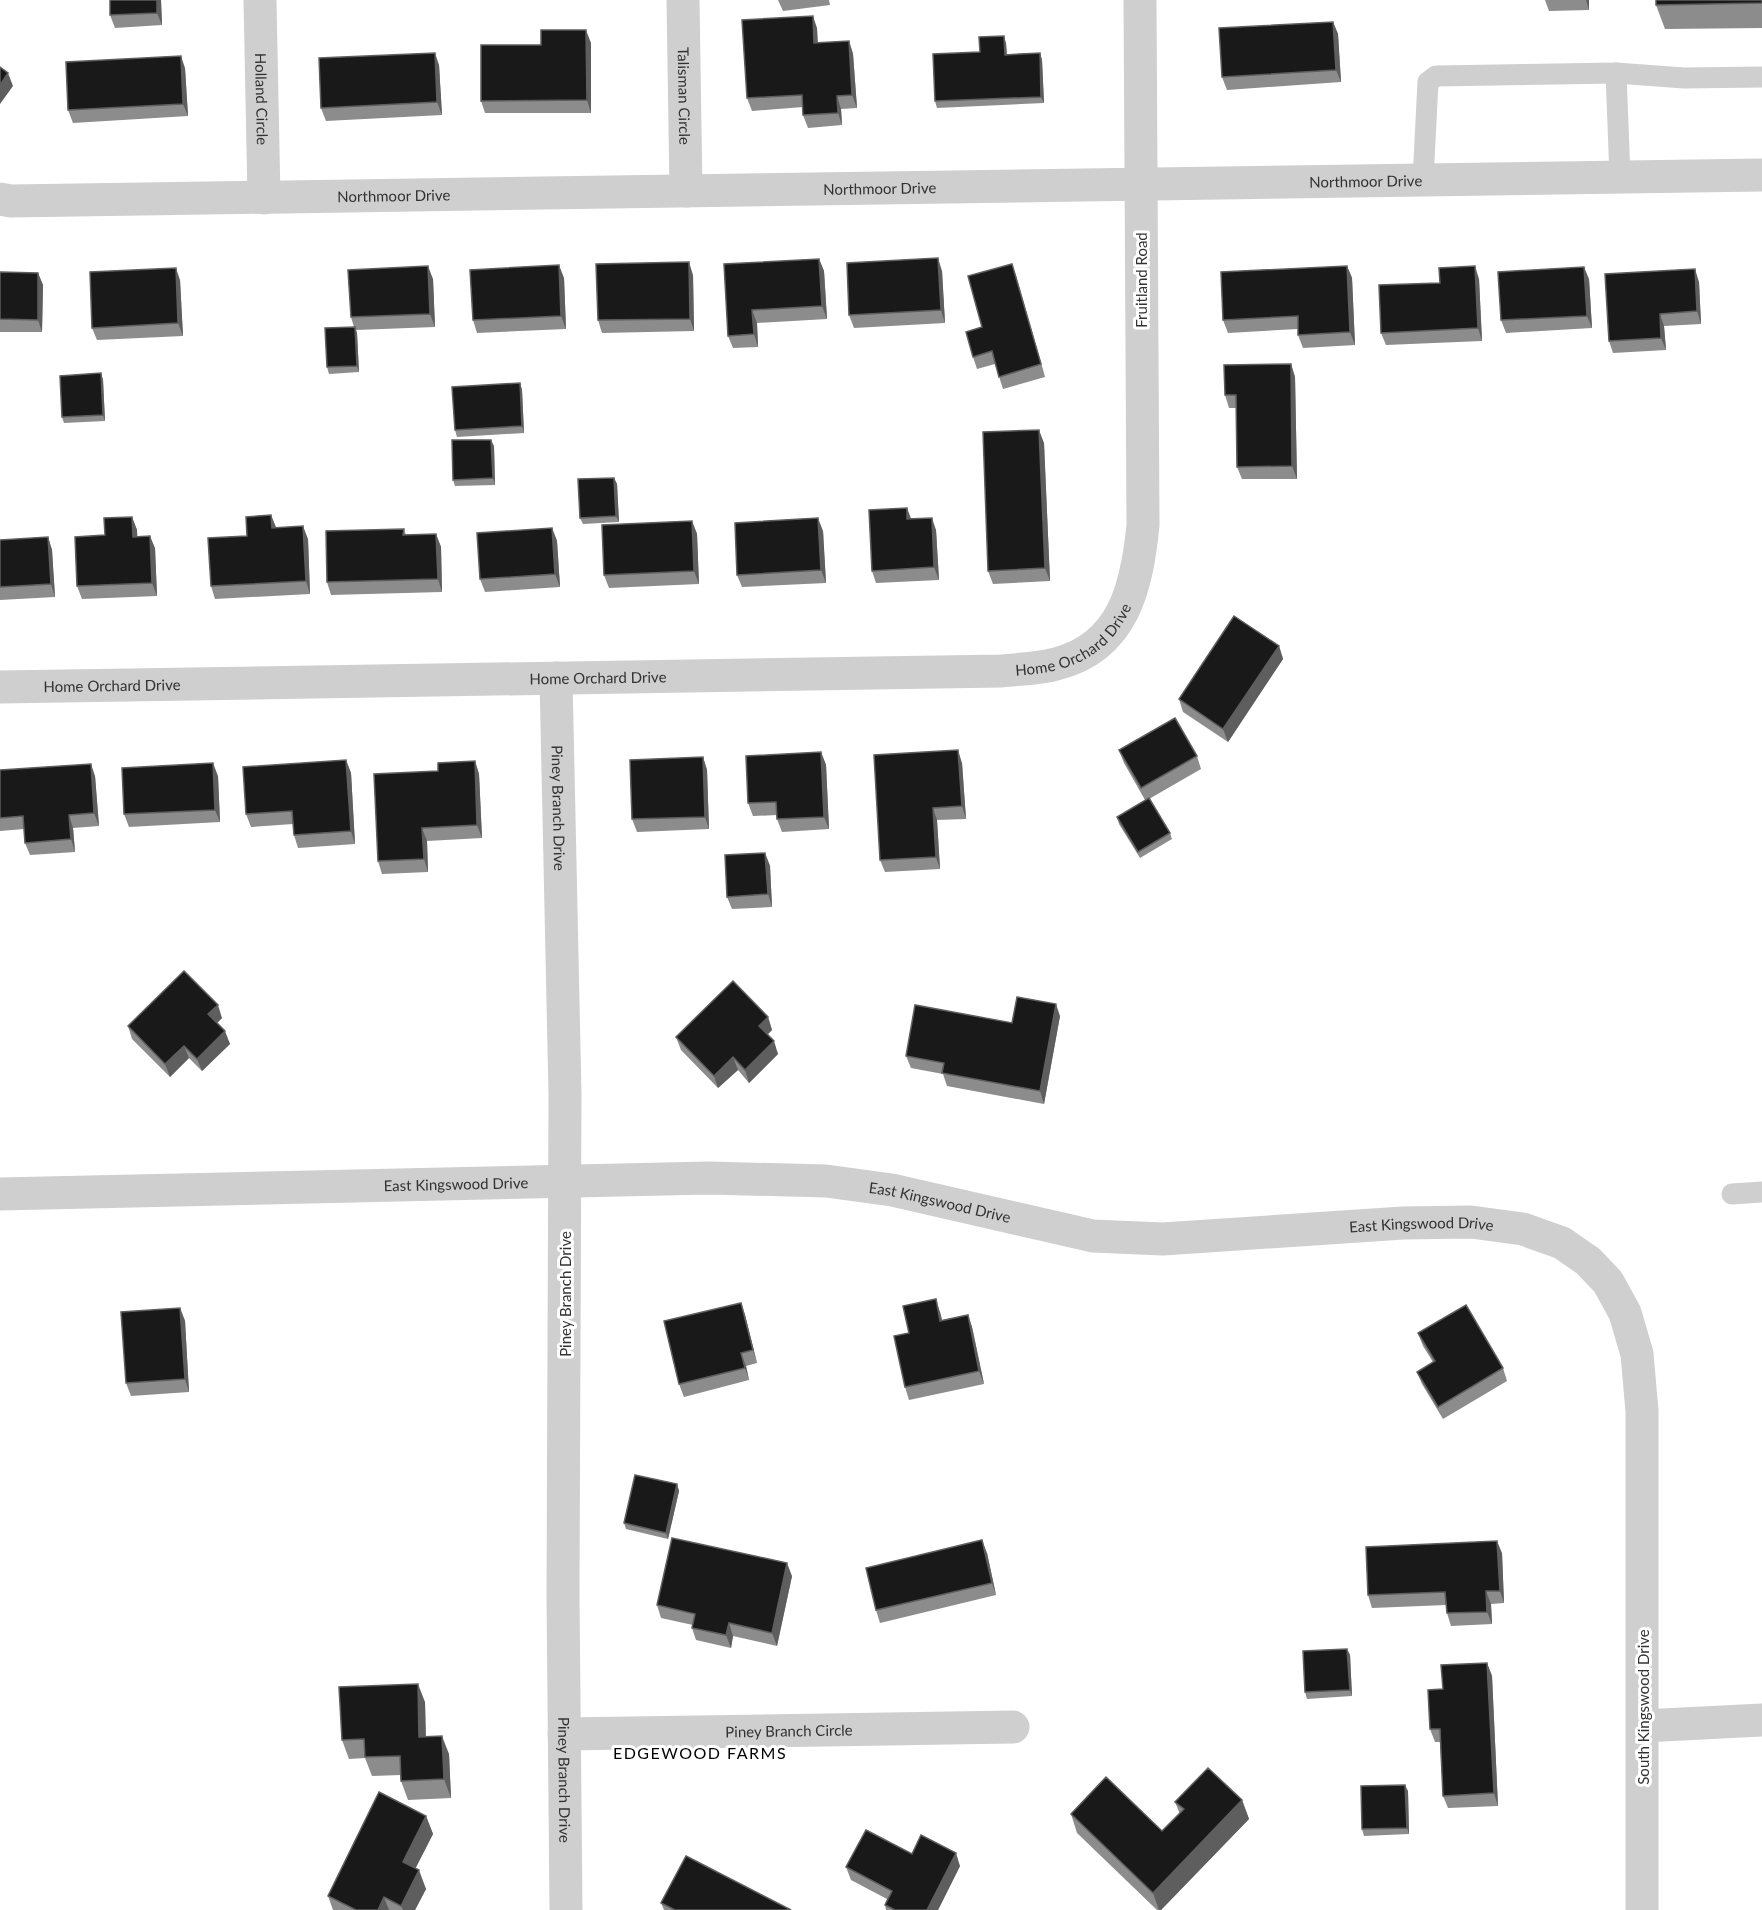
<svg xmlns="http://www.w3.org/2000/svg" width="1762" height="1910" font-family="Lato,sans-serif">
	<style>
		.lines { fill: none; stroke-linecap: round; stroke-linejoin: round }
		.lane { stroke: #cfcfcf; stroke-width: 21 }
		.street { stroke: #cfcfcf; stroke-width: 33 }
		.wall { fill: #8c8c8c }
		.shaded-wall { fill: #5e5e5e }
		.building { fill: #191919; stroke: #5e5e5e; stroke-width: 1.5 }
		.labels { text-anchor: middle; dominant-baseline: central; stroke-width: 6; stroke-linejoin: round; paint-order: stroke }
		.street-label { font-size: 15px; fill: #323232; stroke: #fff }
		.neighbourhood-label { font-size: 16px; letter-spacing: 1.5px; fill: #000; stroke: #fff }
	</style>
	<rect width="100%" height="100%" fill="#fff"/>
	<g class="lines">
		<g class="lane">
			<path d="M1616 73 1684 78 1762 77"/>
			<path d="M1423 180 1428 82 1436 76 1616 73 1620 177"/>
			<path d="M1732 1194 1762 1192"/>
		</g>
		<g class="street">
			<path id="s1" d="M260 0 264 198"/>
			<path id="s2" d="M683 0 686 191"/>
			<path id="s3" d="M0 199 11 201 1762 175"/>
			<path id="s4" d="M556 678 565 1094 563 1595 566 1910"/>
			<path id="s5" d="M0 687 1001 671C1019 669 1038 669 1056 664 1124 647 1137 586 1143 525L1140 0"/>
			<path id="s6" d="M0 1194 709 1178 826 1181 892 1190 1093 1236 1163 1239 1403 1223 1471 1222 1523 1229 1562 1243 1588 1261 1608 1282 1625 1313 1637 1354 1642 1411V1910"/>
			<path d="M1643 1726 1762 1720"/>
			<path id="s7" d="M564 1734 1013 1727"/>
		</g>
	</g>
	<g class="wall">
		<path d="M161 0 162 25 115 28 110 15Z"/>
		<path d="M778 0H829L830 5 783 11Z"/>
		<path d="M1545 0H1589V10L1549 11Z"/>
		<path d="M1762 0V28L1665 29 1656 5Z"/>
		<path d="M1333 22 1338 34 1341 82 1227 90 1222 77Z"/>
		<path d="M817 28 818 43 849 41 853 54 857 108 841 109 842 125 808 128 803 115V107L752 111 747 98Z"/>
		<path d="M591 43V113H485L481 101 541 45Z"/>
		<path d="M1006 43 1007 54 1040 53 1042 60 1044 103 937 108 935 101 980 52Z"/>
		<path d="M439 65 442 115 326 121 321 108Z"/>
		<path d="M185 68 188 116 73 123 68 110Z"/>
		<path d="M819 259 824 271 827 319 757 323 758 347 733 348 728 336 724 264Z"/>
		<path d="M1012 264 1016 276 1045 377 1003 389 995 364 977 369 973 357 982 327Z"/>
		<path d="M1347 266 1352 278 1355 345 1303 348 1298 335V329L1228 333 1223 320Z"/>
		<path d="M942 271 945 323 854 328 849 315Z"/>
		<path d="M0 272 38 273 43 285 42 332H0Z"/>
		<path d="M693 275 694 331 602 333 598 320Z"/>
		<path d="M564 278 566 329 477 333 473 320Z"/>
		<path d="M433 279 435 327 356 330 357 333 359 372 329 374 327 367 354 327 351 317Z"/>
		<path d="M1479 279 1482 341 1386 345 1381 333 1440 283Z"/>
		<path d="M1589 279 1592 328 1506 333 1501 320Z"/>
		<path d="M180 280 183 336 97 340 92 328Z"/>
		<path d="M1699 282 1701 324 1664 326 1666 350 1613 353 1609 341Z"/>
		<path d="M1291 364 1295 377 1297 479H1242L1237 467 1236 408H1229L1225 395Z"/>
		<path d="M101 373 103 380 105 421 64 423 62 417Z"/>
		<path d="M520 383 522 390 524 433 457 437 455 430Z"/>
		<path d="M1044 443 1050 581 993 584 988 571Z"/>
		<path d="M494 446 495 485 455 486 453 480Z"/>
		<path d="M614 478 617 484 619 522 583 524 580 518Z"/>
		<path d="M271 515 276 527 308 539 310 594 215 599 211 586 247 536Z"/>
		<path d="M132 517 137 530V536L155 548 157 596 82 599 77 586 105 535Z"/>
		<path d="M911 519 936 530 939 580 876 583 872 571Z"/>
		<path d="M692 521 697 534 699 584 609 588 604 575Z"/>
		<path d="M552 528 557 541 560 587 485 592 480 579Z"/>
		<path d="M404 529 406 535 436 534 441 547 442 592 331 595 327 582Z"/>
		<path d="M823 531 826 583 742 587 737 575Z"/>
		<path d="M48 537 52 550 55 597 0 600V540Z"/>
		<path d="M1279 646 1283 659 1228 742 1183 712 1179 699Z"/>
		<path d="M1119 750 1197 756 1201 769 1149 799 1170 833 1172 839 1140 858 1119 824 1117 817 1145 800 1124 763Z"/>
		<path d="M821 752 826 765 829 829 782 832 777 819V815L753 816 748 803Z"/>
		<path d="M703 757 707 770 709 829 637 832 632 819Z"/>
		<path d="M346 760 351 773 355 844 298 848 294 835 293 824 251 827 246 814Z"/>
		<path d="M475 761 479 774 482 838 427 841 428 872 382 874 378 861 438 771Z"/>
		<path d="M962 763 966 819 937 820 940 869 885 872 880 860Z"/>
		<path d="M0 770 95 776 99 826 73 828 75 852 30 855 25 843 24 829 0 831Z"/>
		<path d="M218 776 220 822 129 827 124 814Z"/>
		<path d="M765 853 770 866 772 907 732 909 727 897Z"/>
		<path d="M1060 1016 1044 1104 947 1086 943 1074 911 1068 906 1056 1012 1023Z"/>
		<path d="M768 1017 772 1030 767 1035 778 1054 749 1083 738 1070 718 1088 681 1050 676 1037Z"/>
		<path d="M222 1018 217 1023 230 1044 202 1071 189 1058 170 1077 132 1039 128 1026Z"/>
		<path d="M741 1303 745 1315 757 1363 746 1366 749 1380 684 1397 679 1384Z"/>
		<path d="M180 1308 185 1321 189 1392 131 1396 126 1383Z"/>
		<path d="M940 1312 942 1320 968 1315 972 1327 984 1384 909 1400 905 1387 909 1333Z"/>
		<path d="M1418 1333 1503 1368 1507 1381 1443 1419 1422 1384 1417 1372 1433 1362 1423 1346Z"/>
		<path d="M677 1484 679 1491 668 1539 626 1529 624 1523Z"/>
		<path d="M987 1553 996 1595 880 1623 876 1610Z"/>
		<path d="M1502 1553 1504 1603 1491 1604 1492 1624 1451 1626 1447 1613 1446 1605 1372 1608 1368 1595Z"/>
		<path d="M792 1576 777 1646 733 1636 731 1648 696 1640 692 1628 693 1625 661 1618 657 1605Z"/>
		<path d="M1347 1649 1350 1655 1352 1696 1307 1699 1305 1692Z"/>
		<path d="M1487 1663 1492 1676 1498 1806 1448 1808 1443 1796 1440 1742H1435L1430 1729 1443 1689Z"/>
		<path d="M425 1702 426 1736 449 1754 451 1798 408 1800 401 1781V1775L372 1776 365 1758 349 1759 342 1740Z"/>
		<path d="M1408 1791 1409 1834 1364 1836 1362 1829Z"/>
		<path d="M1242 1800 1249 1819 1161 1910H1157L1077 1833 1071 1814 1162 1831 1180 1814 1175 1802Z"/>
		<path d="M426 1816 433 1834 415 1869 426 1889 415 1910H333L328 1896Z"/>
		<path d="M912 1854 960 1866 938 1910H886L885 1905 887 1899 851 1880 846 1867Z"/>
		<path d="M661 1903 791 1910H664Z"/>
	</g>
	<g class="shaded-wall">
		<path d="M157 0H161L162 25 157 13Z"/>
		<path d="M1586 0H1589V10Z"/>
		<path d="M813 16 817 28 818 56 814 43Z"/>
		<path d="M1333 22 1338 34 1341 82 1336 70Z"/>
		<path d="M586 30 591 43V113L587 100Z"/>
		<path d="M1004 36 1006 43 1007 61 1005 55Z"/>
		<path d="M849 41 853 54 857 108 852 95Z"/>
		<path d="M435 53 439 65 442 115 437 102Z"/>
		<path d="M1040 53 1042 60 1044 103 1041 97Z"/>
		<path d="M181 56 185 68 188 116 183 104Z"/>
		<path d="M8 73 13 86 0 104V85Z"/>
		<path d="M837 96 841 109 842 125 838 113Z"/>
		<path d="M938 258 942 271 945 323 941 310Z"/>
		<path d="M819 259 824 271 827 319 822 306Z"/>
		<path d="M689 262 693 275 694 331 690 319Z"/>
		<path d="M1012 264 1016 276 1045 377 1041 364Z"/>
		<path d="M559 265 564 278 566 329 561 316Z"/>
		<path d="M428 266 433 279 435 327 430 314Z"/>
		<path d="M1347 266 1352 278 1355 345 1350 332Z"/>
		<path d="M1475 266 1479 279 1482 341 1478 328Z"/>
		<path d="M1584 267 1589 279 1592 328 1587 316Z"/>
		<path d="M176 268 180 280 183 336 178 323Z"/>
		<path d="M1695 269 1699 282 1701 324 1697 311Z"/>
		<path d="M38 273 43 285 42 332 38 320Z"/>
		<path d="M752 310 757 323 758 347 754 334Z"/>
		<path d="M1660 314 1664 326 1666 350 1661 338Z"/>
		<path d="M355 327 357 333 359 372 357 366Z"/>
		<path d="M1291 364 1295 377 1297 479 1292 466Z"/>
		<path d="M101 373 103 380 105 421 103 415Z"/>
		<path d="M520 383 522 390 524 433 522 426Z"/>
		<path d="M1039 430 1044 443 1050 581 1045 568Z"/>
		<path d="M491 440 494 446 495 485 493 478Z"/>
		<path d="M614 478 617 484 619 522 616 516Z"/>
		<path d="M907 508 912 521 907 519Z"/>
		<path d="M271 515 276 528H272Z"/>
		<path d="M132 517 137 530 138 549 133 537Z"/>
		<path d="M818 518 823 531 826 583 821 570Z"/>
		<path d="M932 518 936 530 939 580 934 567Z"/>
		<path d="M692 521 697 534 699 584 694 571Z"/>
		<path d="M303 526 308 539 310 594 306 581Z"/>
		<path d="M552 528 557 541 560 587 555 574Z"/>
		<path d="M436 534 441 547 442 592 438 579Z"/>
		<path d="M150 536 155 548 157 596 152 583Z"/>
		<path d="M48 537 52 550 55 597 51 584Z"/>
		<path d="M1279 646 1283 659 1228 742 1223 729Z"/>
		<path d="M958 750 962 763 966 819 962 806Z"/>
		<path d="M821 752 826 765 829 829 824 817Z"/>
		<path d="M703 757 707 770 709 829 705 817Z"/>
		<path d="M346 760 351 773 355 844 351 831Z"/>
		<path d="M475 761 479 774 482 838 477 825Z"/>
		<path d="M213 763 218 776 220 822 215 810Z"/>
		<path d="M91 764 95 776 99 826 94 813Z"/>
		<path d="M933 808 937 820 940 869 936 857Z"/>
		<path d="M69 815 73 828 75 852 71 839Z"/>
		<path d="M422 828 427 841 428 872 424 859Z"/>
		<path d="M765 853 770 866 772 907 768 894Z"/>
		<path d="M1056 1004 1060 1016 1044 1104 1040 1091Z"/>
		<path d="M218 1005 222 1018 213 1027 208 1014Z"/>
		<path d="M768 1017 772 1030 763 1039 759 1026Z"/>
		<path d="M225 1031 230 1044 202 1071 197 1059Z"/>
		<path d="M774 1041 778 1054 749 1083 745 1070Z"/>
		<path d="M184 1046 189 1058 170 1077 165 1064Z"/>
		<path d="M733 1057 738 1070 718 1088 714 1076Z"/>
		<path d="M936 1299 940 1312 945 1333 940 1321Z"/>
		<path d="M741 1303 745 1315 757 1363 753 1350Z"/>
		<path d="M180 1308 185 1321 189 1392 185 1379Z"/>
		<path d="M968 1315 972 1327 984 1384 979 1371Z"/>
		<path d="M741 1353 746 1366 749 1380 745 1368Z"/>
		<path d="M677 1484 679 1491 668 1539 666 1533Z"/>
		<path d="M982 1540 987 1553 996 1595 992 1583Z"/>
		<path d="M1497 1541 1502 1553 1504 1603 1500 1591Z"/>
		<path d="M787 1563 792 1576 777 1646 772 1633Z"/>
		<path d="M1486 1591 1491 1604 1492 1624 1487 1612Z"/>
		<path d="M729 1623 733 1636 731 1648 726 1635Z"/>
		<path d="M1347 1649 1350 1655 1352 1696 1350 1690Z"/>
		<path d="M1487 1663 1492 1676 1498 1806 1494 1793Z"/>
		<path d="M418 1684 425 1702 426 1755 419 1737Z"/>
		<path d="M442 1736 449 1754 451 1798 444 1779Z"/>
		<path d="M1405 1785 1408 1791 1409 1834 1407 1828Z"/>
		<path d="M1242 1800 1249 1819 1161 1910H1159L1153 1893Z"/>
		<path d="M426 1816 433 1834 409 1881 403 1862Z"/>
		<path d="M956 1853 960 1866 938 1910H927Z"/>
		<path d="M419 1870 426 1889 415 1910H403L401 1906Z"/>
		<path d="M384 1897 389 1910H378Z"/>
	</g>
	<g class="building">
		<path d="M110 0H157V13L110 15Z"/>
		<path d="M1656 0H1762V3L1656 5Z"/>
		<path d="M813 16 814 43 849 41 852 95 837 96 838 113 803 115 802 95 747 98 742 20Z"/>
		<path d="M1333 22 1336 70 1222 77 1219 28Z"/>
		<path d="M541 30H586L587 100 481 101V45H541Z"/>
		<path d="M1004 36 1005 55 1040 53 1041 97 935 101 933 54 980 52 979 37Z"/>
		<path d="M435 53 437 102 321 108 319 58Z"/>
		<path d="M181 56 183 104 68 110 66 62Z"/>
		<path d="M0 67 8 73 0 85Z"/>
		<path d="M938 258 941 310 849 315 847 263Z"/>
		<path d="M819 259 822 306 752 310 754 334 728 336 724 264Z"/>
		<path d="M689 262 690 319 598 320 596 264Z"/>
		<path d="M1012 264 1041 364 999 377 992 351 973 357 966 332 982 327 968 276Z"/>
		<path d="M559 265 561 316 473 320 470 270Z"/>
		<path d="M428 266 430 314 351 317 348 270Z"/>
		<path d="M1347 266 1350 332 1298 335V316L1223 320 1221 272Z"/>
		<path d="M1475 266 1478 328 1381 333 1379 285 1440 283 1439 268Z"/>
		<path d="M1584 267 1587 316 1501 320 1498 272Z"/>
		<path d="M176 268 178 323 92 328 90 272Z"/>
		<path d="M1695 269 1697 311 1660 314 1661 338 1609 341 1605 274Z"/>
		<path d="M0 272 38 273V320L0 319Z"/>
		<path d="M355 327 357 366 327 367 325 328Z"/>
		<path d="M1291 364 1292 466 1237 467 1236 395H1225L1224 365Z"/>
		<path d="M101 373 103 415 62 417 60 376Z"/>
		<path d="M520 383 522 426 455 430 452 387Z"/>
		<path d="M1039 430 1045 568 988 571 983 432Z"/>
		<path d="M452 440H491L493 478 453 480Z"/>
		<path d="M614 478 616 516 580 518 578 479Z"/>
		<path d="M907 508V519L932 518 934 567 872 571 869 510Z"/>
		<path d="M271 515 272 528 303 526 306 581 211 586 208 538 247 536 246 517Z"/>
		<path d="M132 517 133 537 150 536 152 583 77 586 75 537 105 535 104 518Z"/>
		<path d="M818 518 821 570 737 575 735 523Z"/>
		<path d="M692 521 694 571 604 575 602 525Z"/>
		<path d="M552 528 555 574 480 579 477 533Z"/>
		<path d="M404 529 403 535 436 534 438 579 327 582 326 531Z"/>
		<path d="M48 537 51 584 0 587V540Z"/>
		<path d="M1234 616 1279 646 1223 729 1179 699Z"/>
		<path d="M1175 718 1197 756 1141 788 1119 750Z"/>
		<path d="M958 750 962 806 933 808 936 857 880 860 874 755Z"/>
		<path d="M821 752 824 817 777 819 776 802 748 803 746 756Z"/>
		<path d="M703 757 705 817 632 819 630 760Z"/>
		<path d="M346 760 351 831 294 835 292 811 246 814 243 767Z"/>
		<path d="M475 761 477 825 422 828 424 859 378 861 374 774 438 771V763Z"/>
		<path d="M213 763 215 810 124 814 122 768Z"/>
		<path d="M91 764 94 813 69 815 71 839 25 843 23 816 0 818V770Z"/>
		<path d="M1149 798 1170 833 1138 852 1117 817Z"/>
		<path d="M765 853 768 894 727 897 725 855Z"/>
		<path d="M184 971 218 1005 208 1014 225 1031 197 1059 184 1046 165 1064 128 1026Z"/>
		<path d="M733 981 768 1017 759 1026 774 1041 745 1070 733 1057 714 1076 676 1037Z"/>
		<path d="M1017 997 1056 1004 1040 1091 942 1073 944 1063 906 1056 915 1005 1012 1023Z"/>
		<path d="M936 1299 940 1321 968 1315 979 1371 905 1387 894 1336 909 1333 903 1306Z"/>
		<path d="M741 1303 753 1350 741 1353 745 1368 679 1384 664 1321Z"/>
		<path d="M1466 1305 1503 1368 1438 1407 1417 1372 1435 1361 1418 1333Z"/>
		<path d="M180 1308 185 1379 126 1383 121 1312Z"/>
		<path d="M635 1475 677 1484 666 1533 624 1523Z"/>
		<path d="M672 1538 787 1563 772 1633 729 1623 726 1635 692 1628 695 1614 657 1605Z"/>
		<path d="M982 1540 992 1583 876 1610 866 1568Z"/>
		<path d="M1497 1541 1500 1591H1486L1487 1612 1447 1613 1445 1592 1368 1595 1366 1547Z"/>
		<path d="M1347 1649 1350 1690 1305 1692 1303 1651Z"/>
		<path d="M1487 1663 1494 1793 1443 1796 1440 1729H1430L1428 1690 1443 1689 1441 1665Z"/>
		<path d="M418 1684 419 1737 442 1736 444 1779 401 1781 400 1756 365 1757 364 1739 342 1740 339 1687Z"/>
		<path d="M1208 1768 1242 1800 1153 1893 1071 1814 1106 1777 1162 1831 1184 1809 1175 1802Z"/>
		<path d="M1405 1785 1407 1828 1362 1829 1361 1786Z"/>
		<path d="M379 1792 426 1816 403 1862 419 1870 401 1906 384 1897 378 1910H356L328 1896Z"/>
		<path d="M866 1830 912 1854 921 1835 956 1853 927 1910H895L885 1905 892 1891 846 1867Z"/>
		<path d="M686 1856 791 1910H675L661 1903Z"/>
	</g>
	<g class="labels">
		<g class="street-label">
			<text stroke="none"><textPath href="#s2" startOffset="96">Talisman Circle</textPath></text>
			<text stroke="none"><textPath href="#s1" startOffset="99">Holland Circle</textPath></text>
			<text stroke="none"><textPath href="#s3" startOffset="1366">Northmoor Drive</textPath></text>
			<text stroke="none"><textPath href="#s3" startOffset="880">Northmoor Drive</textPath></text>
			<text stroke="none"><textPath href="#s3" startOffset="394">Northmoor Drive</textPath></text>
			<text transform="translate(1141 280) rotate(-90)">Fruitland Road</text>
			<text stroke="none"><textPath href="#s5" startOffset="1084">Home Orchard Drive</textPath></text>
			<text stroke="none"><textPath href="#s5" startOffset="598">Home Orchard Drive</textPath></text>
			<text stroke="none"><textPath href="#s5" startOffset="112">Home Orchard Drive</textPath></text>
			<text stroke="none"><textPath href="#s4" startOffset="130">Piney Branch Drive</textPath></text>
			<text stroke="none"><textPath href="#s6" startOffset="456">East Kingswood Drive</textPath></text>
			<text stroke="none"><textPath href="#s6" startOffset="942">East Kingswood Drive</textPath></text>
			<text stroke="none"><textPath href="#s6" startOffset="1428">East Kingswood Drive</textPath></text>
			<text transform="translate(565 1294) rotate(-90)">Piney Branch Drive</text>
			<text transform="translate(1643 1707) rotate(-90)">South Kingswood Drive</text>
			<text stroke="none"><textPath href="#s7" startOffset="225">Piney Branch Circle</textPath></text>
			<text stroke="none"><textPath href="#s4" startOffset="1102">Piney Branch Drive</textPath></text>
		</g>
		<g class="neighbourhood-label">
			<text x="700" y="1752">EDGEWOOD FARMS</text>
		</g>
	</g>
</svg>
